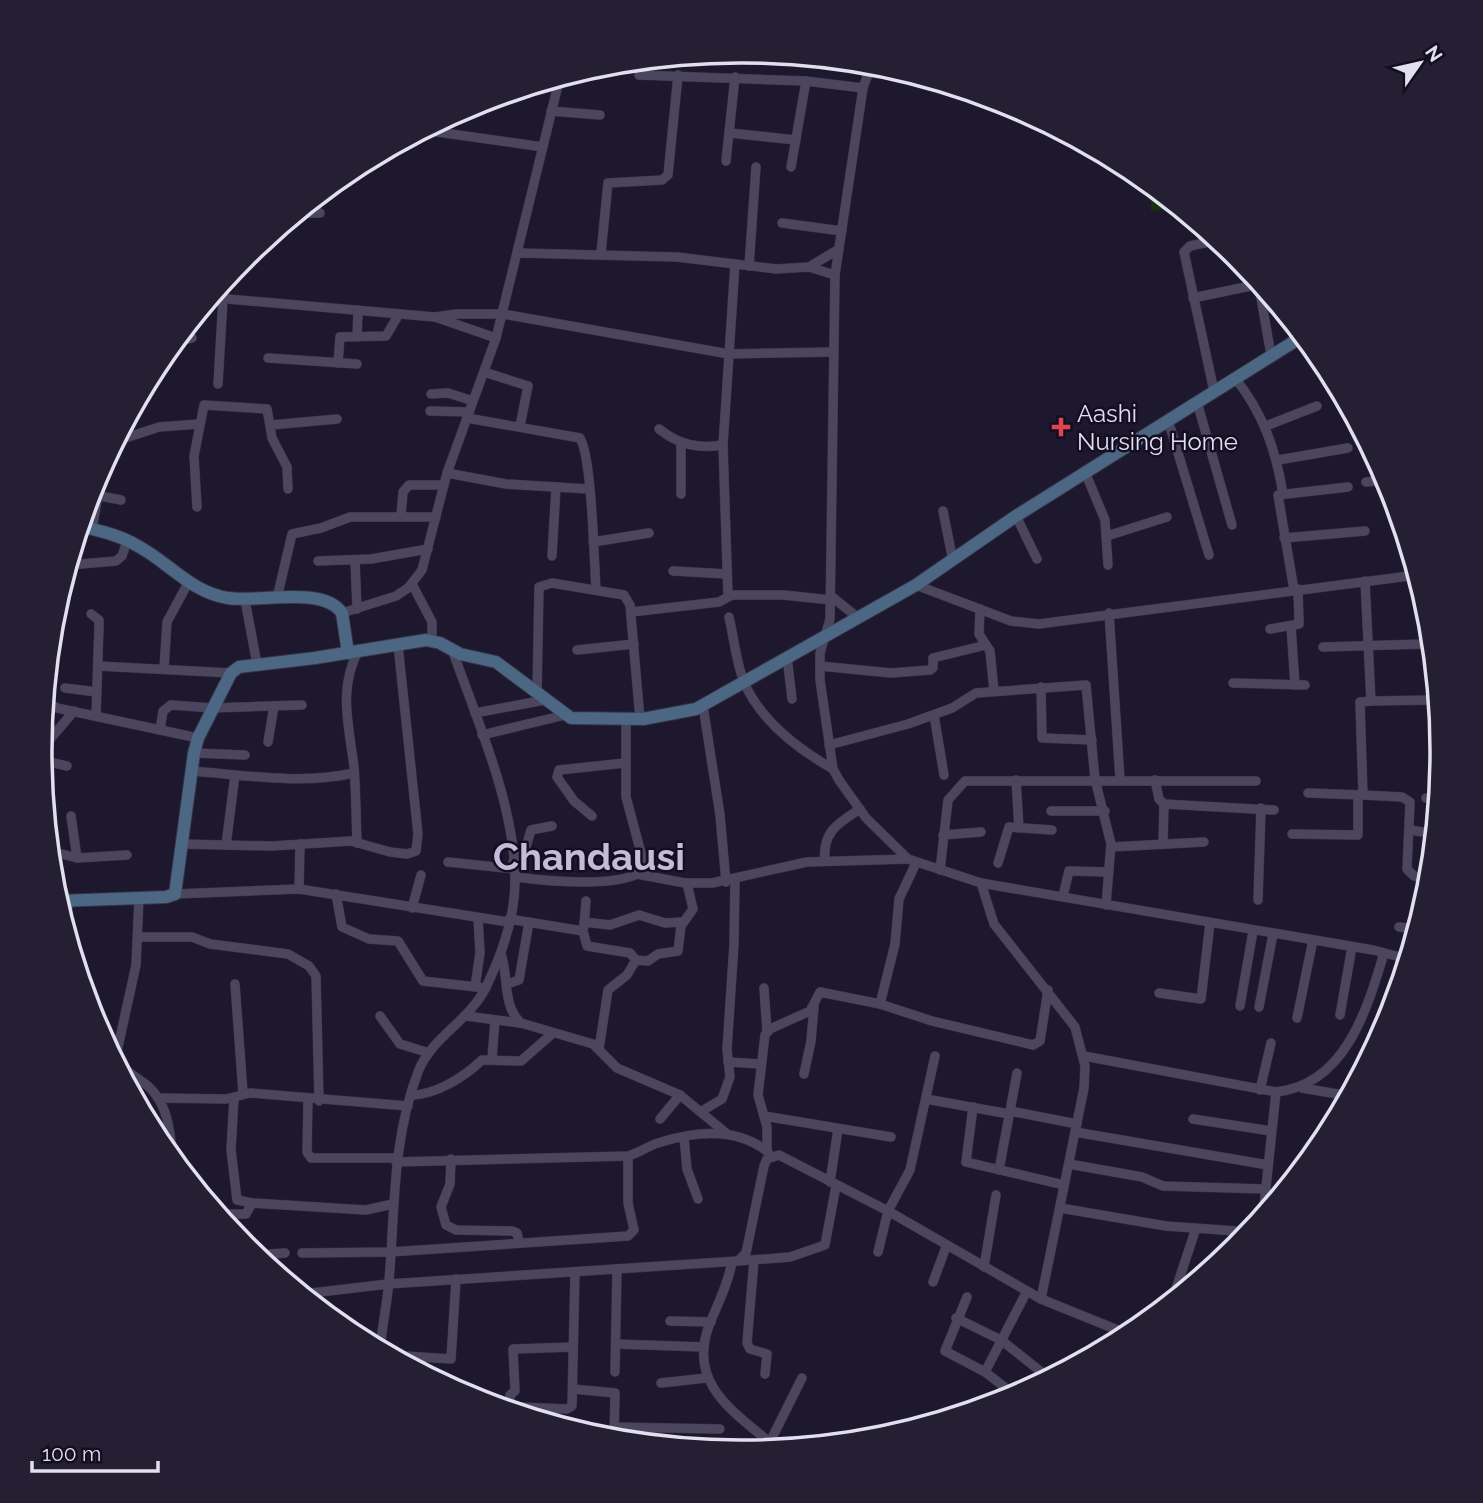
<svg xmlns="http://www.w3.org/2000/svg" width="1483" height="1503" font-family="Raleway,sans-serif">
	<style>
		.green { fill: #15310f }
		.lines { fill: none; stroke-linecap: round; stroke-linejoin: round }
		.street-casing { stroke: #383345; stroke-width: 10 }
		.secondary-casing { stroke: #383345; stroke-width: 14 }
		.street { stroke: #4b465e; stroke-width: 9 }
		.secondary { stroke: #4b6783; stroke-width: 12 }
		.health-dot { fill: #e0444e; stroke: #140e23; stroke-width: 2.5 }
		.labels { text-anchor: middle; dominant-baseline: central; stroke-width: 5; stroke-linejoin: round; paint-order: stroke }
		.poi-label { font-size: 24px; fill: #e2dfee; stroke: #140e23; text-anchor: start }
		.town-label { font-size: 38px; font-weight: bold; fill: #c2bcd9; stroke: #140e23 }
		.rim { fill: none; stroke: #e2dfee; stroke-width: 3.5 }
	</style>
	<rect width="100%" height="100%" fill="#1d182d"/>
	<path class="green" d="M1150 184 1178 207 1151 211Z"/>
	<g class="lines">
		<defs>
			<g id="street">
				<path d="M872 63 863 88 835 275 830 619 820 653V680L833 769 839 780 866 818 908 859 981 883 1373 950 1408 959"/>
				<path d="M639 75 806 81 863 88"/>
				<path d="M551 111 600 115"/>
				<path d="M423 130 543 147"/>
				<path d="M730 133 796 140"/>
				<path d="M726 161 735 77"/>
				<path d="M791 167 806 81"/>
				<path d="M298 213H320"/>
				<path d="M782 223 842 231"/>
				<path d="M519 253 677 257 776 269 809 267 835 275"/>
				<path d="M601 253 608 183 662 180 668 175 678 75"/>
				<path d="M749 266 756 167"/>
				<path d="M809 267 839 249"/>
				<path d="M1258 281 1271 355"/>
				<path d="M215 293 216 298 435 317 496 338"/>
				<path d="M1193 298 1260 284"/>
				<path d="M435 317 456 314H503L729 354 834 352"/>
				<path d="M357 337 358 310"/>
				<path d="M176 341 192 338"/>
				<path d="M268 358 357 364"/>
				<path d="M338 363 340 337 386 336 399 314"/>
				<path d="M484 372 528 386 520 426"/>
				<path d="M1235 378C1263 413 1276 450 1283 494"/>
				<path d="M218 384 223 299"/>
				<path d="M1214 391 1184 252 1190 246 1218 240"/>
				<path d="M431 394 448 393 473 401"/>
				<path d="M1197 402 1232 525"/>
				<path d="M135 407 139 408"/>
				<path d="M430 411 469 412"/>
				<path d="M467 418 580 438C592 458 594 560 596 590"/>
				<path d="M1168 420 1209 555"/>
				<path d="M271 425 337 419"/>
				<path d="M1266 426 1317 406"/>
				<path d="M659 429C679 445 699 449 723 445"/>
				<path d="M116 441 159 427 199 424"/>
				<path d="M681 443V494"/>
				<path d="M1278 460 1348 448"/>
				<path d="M1085 472 1105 520 1108 565"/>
				<path d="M447 473 506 484 589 489"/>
				<path d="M1366 482 1387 480"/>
				<path d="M90 494 121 500"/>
				<path d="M197 507 194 456 204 405 267 409 272 438 287 467 288 489"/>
				<path d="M943 511 953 561"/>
				<path d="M401 515 403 492 409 485H444"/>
				<path d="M1016 516 1037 559"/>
				<path d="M92 529 98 496"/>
				<path d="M1107 536 1167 517"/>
				<path d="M1284 538 1365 531"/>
				<path d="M593 542 649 533"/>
				<path d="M552 556 556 487"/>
				<path d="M355 560 357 609"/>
				<path d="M318 561 371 559 428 549"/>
				<path d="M69 565 116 561 122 556 127 541"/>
				<path d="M673 571 727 574"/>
				<path d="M1365 581 1371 701 1360 702 1363 795 1402 797 1410 802 1407 869 1414 876 1430 881"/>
				<path d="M412 584 432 622V641"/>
				<path d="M916 585 1011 621 1039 624 1417 575"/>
				<path d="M1294 590 1278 495 1348 487"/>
				<path d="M728 596 723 445 735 264"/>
				<path d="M831 596 857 617"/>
				<path d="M277 598 292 534 321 528 350 517H436"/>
				<path d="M245 600 257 664"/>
				<path d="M980 609 979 634 990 651 994 691"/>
				<path d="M631 612 719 602 732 595H784L831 600"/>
				<path d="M342 613 396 596 408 588 422 570 447 473 496 338 560 77"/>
				<path d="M1109 613 1120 779"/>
				<path d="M91 614 99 620V626L96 715"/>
				<path d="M729 617C734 638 736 662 744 682 760 720 798 749 833 769"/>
				<path d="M1291 626 1295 685"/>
				<path d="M1270 629 1299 624 1298 589"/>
				<path d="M1323 647 1423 644"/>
				<path d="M577 650 634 644"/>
				<path d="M787 657 792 699"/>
				<path d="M98 666 231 673"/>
				<path d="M820 666 891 673 930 670 933 668V658L986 645"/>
				<path d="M164 669 167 622 188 583"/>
				<path d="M1233 683 1305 685"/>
				<path d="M1041 687 1042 738 1092 740"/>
				<path d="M65 688 97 692"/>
				<path d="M537 694 539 587 552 583 624 595 630 605 640 719"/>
				<path d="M45 701 57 708 198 738"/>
				<path d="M1371 701 1432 700"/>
				<path d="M703 706 720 815 726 882"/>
				<path d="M475 713 545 700"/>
				<path d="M934 715 944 775"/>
				<path d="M160 730 163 711 171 705 213 708 302 705"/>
				<path d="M482 735 565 715"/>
				<path d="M268 742 274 706"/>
				<path d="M829 745 908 724 952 708 976 693 1086 685 1095 779 1111 844 1106 905"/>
				<path d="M40 751 74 711"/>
				<path d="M194 753 245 755"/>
				<path d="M41 760 67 766"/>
				<path d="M191 771C246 775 300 785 354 773"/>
				<path d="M1016 780 1019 828"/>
				<path d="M1155 780 1159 799 1164 804 1274 810"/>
				<path d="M1308 793 1362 795"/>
				<path d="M1426 798 1438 797"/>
				<path d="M1051 811H1105"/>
				<path d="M71 816 77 858"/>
				<path d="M592 816 574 801 557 777 559 770 625 763"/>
				<path d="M1410 830 1435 834"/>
				<path d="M1292 834 1358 835V795"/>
				<path d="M943 835 981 832"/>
				<path d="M357 843C356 817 356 792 354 767 349 725 338 690 358 651"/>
				<path d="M182 844 272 846 351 841 390 852 407 854 416 851 418 834 398 645"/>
				<path d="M1163 844 1164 804"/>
				<path d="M226 845 235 775"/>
				<path d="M1111 847 1204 842"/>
				<path d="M50 851 77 858 127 855"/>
				<path d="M825 861C822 832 838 823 860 809"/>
				<path d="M448 862 514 869"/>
				<path d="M513 862 526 847 531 830 552 826"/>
				<path d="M998 863 1009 827 1052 830"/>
				<path d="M940 870 948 800 965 781H1256"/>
				<path d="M637 874 685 883H712L807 862 908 859"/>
				<path d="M516 877C546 881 615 888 641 872V853L626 797V720"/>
				<path d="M981 883 994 924 1075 1027 1085 1066 1084 1088 1041 1299"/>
				<path d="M299 889 300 844"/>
				<path d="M175 894 299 889 508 922"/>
				<path d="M336 894 342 927 369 939 398 941 423 981 486 988"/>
				<path d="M1063 896 1069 871 1109 872"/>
				<path d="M139 898 136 965 116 1056C122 1071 136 1076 148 1086 169 1105 170 1133 173 1159"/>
				<path d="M1258 900 1261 808"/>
				<path d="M412 908 421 875"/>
				<path d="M509 919 583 931 587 946 630 953 636 960"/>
				<path d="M584 922 610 925 639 915 665 923 683 922"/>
				<path d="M64 923 70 900"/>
				<path d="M584 927 586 901"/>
				<path d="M1399 927 1417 929"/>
				<path d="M138 937H192L210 944 288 954 309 966 316 976 319 1101"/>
				<path d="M501 954C509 977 502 1006 521 1023L593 1044 617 1068 680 1095 726 1133"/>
				<path d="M235 984 243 1093"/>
				<path d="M507 984 519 980 529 922"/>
				<path d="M475 987 480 953 478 918"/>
				<path d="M764 988 767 1031"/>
				<path d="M1159 993 1201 999 1210 923"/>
				<path d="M880 1004 895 944 899 899 916 863"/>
				<path d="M1240 1006 1253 931"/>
				<path d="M1259 1007 1273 934"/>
				<path d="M1340 1015 1352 947"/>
				<path d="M380 1016 400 1044 426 1052"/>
				<path d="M466 1016 519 1023"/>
				<path d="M1297 1018 1313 940"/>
				<path d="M599 1049 608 990 627 975 636 960 648 961 658 954 678 951 681 926 693 909 687 883"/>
				<path d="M1084 1056 1276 1092C1345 1085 1367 1010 1384 953"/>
				<path d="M492 1059 495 1020"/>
				<path d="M728 1062 761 1064"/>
				<path d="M804 1074 811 1041 814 1007"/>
				<path d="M1302 1088 1349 1096"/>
				<path d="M1260 1090 1271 1043"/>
				<path d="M411 1095C436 1095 464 1077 482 1060L521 1061 553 1033"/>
				<path d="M158 1098 226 1099 250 1093 408 1106"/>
				<path d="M234 1098 231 1150 237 1200 252 1203"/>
				<path d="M926 1099 1009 1114"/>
				<path d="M308 1100 307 1152 311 1158H397"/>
				<path d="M973 1107 966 1162 1064 1185"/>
				<path d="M702 1111 722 1099 730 1077 727 1049 734 944 735 880"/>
				<path d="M1010 1111 1077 1124"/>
				<path d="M764 1116 891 1137"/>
				<path d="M660 1119 680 1095"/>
				<path d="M1193 1119 1271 1131"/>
				<path d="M1075 1132 1268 1165"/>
				<path d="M684 1138 687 1169 698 1199"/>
				<path d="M767 1151V1127L758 1095 765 1035 770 1029 810 1011 820 992 880 1004 932 1021 1033 1045 1040 1041 1048 990"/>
				<path d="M451 1159 450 1184 441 1207 446 1225 456 1230 512 1231 517 1233 519 1242"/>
				<path d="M396 1162 628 1156C639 1153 648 1146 658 1143 695 1131 737 1127 768 1152"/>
				<path d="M1069 1164 1142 1177 1163 1186 1265 1189"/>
				<path d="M999 1170 1017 1073"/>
				<path d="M830 1182 838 1129"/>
				<path d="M1060 1208 1166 1226 1250 1232"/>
				<path d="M218 1214H246L252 1203 366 1210 393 1204"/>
				<path d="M1263 1216 1276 1092"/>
				<path d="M878 1252 888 1211 910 1170 935 1056"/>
				<path d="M302 1253 390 1252 628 1236 634 1230 628 1203V1156"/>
				<path d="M256 1255 285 1253"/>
				<path d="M754 1260 747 1343 750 1349 767 1354 765 1374"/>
				<path d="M738 1261 790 1257 825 1245 836 1186"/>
				<path d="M732 1262C728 1284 719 1301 710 1323 685 1385 737 1414 778 1449"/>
				<path d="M984 1267 996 1195"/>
				<path d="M933 1282 946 1247"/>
				<path d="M303 1294 388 1284 738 1261 746 1253 764 1166 767 1159 779 1155 888 1211 1041 1299 1130 1335"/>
				<path d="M967 1297 945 1351 985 1372 1016 1396"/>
				<path d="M1172 1301 1196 1228"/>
				<path d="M956 1318 1001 1340 1049 1378"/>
				<path d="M670 1321 711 1322"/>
				<path d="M616 1344 704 1347"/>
				<path d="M380 1350C382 1327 387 1304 389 1281 395 1211 392 1140 418 1072 432 1036 469 1022 486 987 501 956 515 916 515 881 516 808 477 720 453 652"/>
				<path d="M390 1355 451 1359 456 1279"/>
				<path d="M615 1372 617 1269"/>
				<path d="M985 1372 1027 1291"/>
				<path d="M661 1383 706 1378"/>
				<path d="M573 1389 615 1393 614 1440"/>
				<path d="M988 1405 989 1406"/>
				<path d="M495 1406 567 1409 572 1406 575 1272"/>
				<path d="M510 1406V1395L515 1391 513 1349 573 1347"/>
				<path d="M615 1427 720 1429"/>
				<path d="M770 1442 802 1378"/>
			</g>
			<g id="secondary">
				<path d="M81 526C100 531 119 535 136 545 169 562 190 592 228 598 258 603 323 585 342 613L348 653"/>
				<path d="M58 901 166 897 175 894 194 753 198 738 231 673 239 667 315 658 426 640 440 643 460 654 496 662 571 718 643 719 696 709 916 585 1016 516 1303 336"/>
			</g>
		</defs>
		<use href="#street" class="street-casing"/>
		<use href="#secondary" class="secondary-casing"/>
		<use href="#street" class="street"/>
		<use href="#secondary" class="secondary"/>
	</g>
	<path class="health-dot" d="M1057.5 416.5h7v7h7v7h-7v7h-7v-7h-7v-7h7z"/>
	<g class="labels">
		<g class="poi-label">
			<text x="1077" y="413">Aashi<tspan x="1077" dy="28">Nursing Home</tspan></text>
		</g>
		<g class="town-label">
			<text x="589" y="856">Chandausi</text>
		</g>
	</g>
	<path d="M0 0H1483V1503H0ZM740 63H742A688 688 0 0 1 1430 751V752A688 688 0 0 1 742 1440H740A688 688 0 0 1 52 752V751A688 688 0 0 1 740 63Z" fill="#241f33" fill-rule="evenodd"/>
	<path class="rim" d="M740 63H742A688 688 0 0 1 1430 751V752A688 688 0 0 1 742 1440H740A688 688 0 0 1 52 752V751A688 688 0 0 1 740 63Z"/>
	<g transform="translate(1420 63) rotate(56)" stroke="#140e23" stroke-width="5" paint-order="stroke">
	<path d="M0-5L12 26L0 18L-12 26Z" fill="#e2dfee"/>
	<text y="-10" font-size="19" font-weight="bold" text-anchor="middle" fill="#e2dfee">N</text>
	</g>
	<path d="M32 1461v10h126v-10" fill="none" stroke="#e2dfee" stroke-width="3.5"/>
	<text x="42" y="1461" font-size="21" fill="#e2dfee" stroke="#140e23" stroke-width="5" paint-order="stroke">100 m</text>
</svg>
